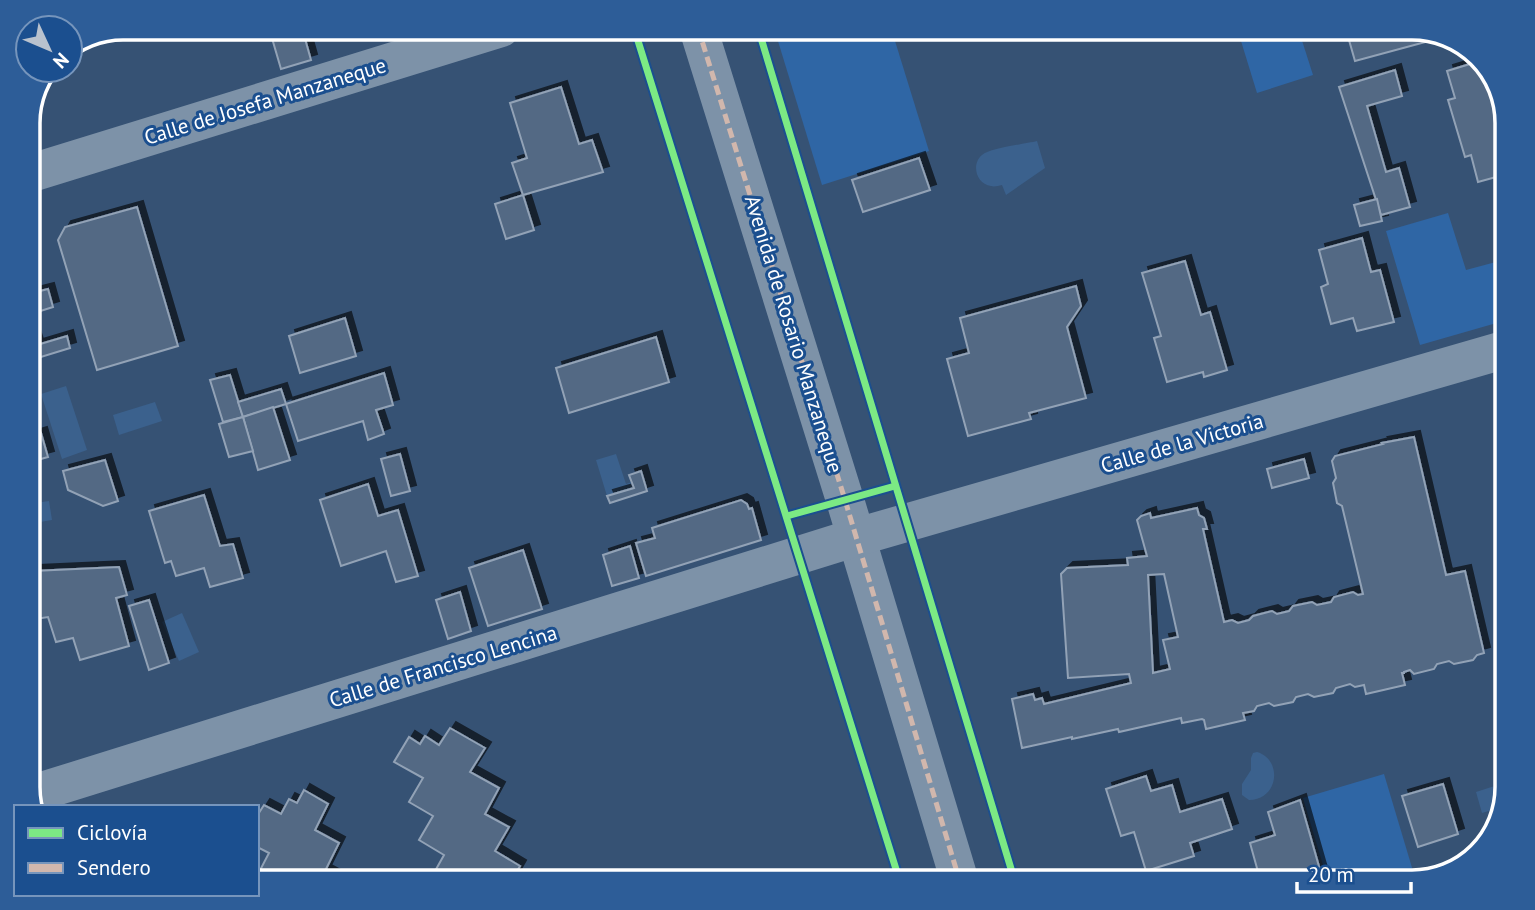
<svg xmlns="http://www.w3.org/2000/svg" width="1535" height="910" font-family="'PT Sans',sans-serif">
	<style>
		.green { fill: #2f66a5 }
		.water { fill: #3b618d }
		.building { fill: #526984; stroke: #92a2b6; stroke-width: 2; fill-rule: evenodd; filter: url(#shadow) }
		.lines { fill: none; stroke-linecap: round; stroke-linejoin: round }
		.minor { stroke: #7d92a8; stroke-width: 38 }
		.quiet { stroke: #d1b7ad; stroke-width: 5; stroke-dasharray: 10 5; stroke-linecap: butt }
		.cycleway-casing { stroke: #1b4f8f; stroke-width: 11 }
		.cycleway { stroke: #7ce984; stroke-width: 7 }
		.labels { text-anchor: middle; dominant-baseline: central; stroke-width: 6; stroke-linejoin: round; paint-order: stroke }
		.street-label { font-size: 21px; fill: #fff; stroke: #1b4f8f }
		.rim { fill: none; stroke: #fff; stroke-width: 3.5 }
	</style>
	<defs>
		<filter id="shadow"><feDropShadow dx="6" dy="-6" stdDeviation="0" flood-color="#0009"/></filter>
	</defs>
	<rect width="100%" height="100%" fill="#365274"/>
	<g class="green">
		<path d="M774 28H891L929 151 822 185Z"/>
		<path d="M1237 28H1298L1313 75 1257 93Z"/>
		<path d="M1448 213 1466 270 1507 259V320L1420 345 1386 231Z"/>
		<path d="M1384 774 1416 881 1328 882 1303 798Z"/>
	</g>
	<g class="water">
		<path d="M1037 141 1045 168 1006 195 1002 185C998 186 994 187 991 186 976 184 971 164 982 155 990 148 1025 144 1037 141Z"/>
		<path d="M66 386 87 450 62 459 41 394Z"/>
		<path d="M155 402 162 421 119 435 113 415Z"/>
		<path d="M616 454 626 484 632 482 634 488 607 496 596 460Z"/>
		<path d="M49 501 52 520 28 524V504Z"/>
		<path d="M182 613 199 652 179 661 162 622Z"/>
		<path d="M1257 752C1282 759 1280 799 1249 800L1242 795V784L1251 770V758L1253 753Z"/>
		<path d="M1507 782 1502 807 1482 813 1476 792Z"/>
	</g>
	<g class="building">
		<path d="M269 28H302L311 60 281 69Z"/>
		<path d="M1354 28H1412L1444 37 1355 61 1349 40 1356 37Z"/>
		<path d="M1480 61 1488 69H1485L1488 77 1492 76 1507 128V145L1503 147 1507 160V174L1478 182 1471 155 1465 157 1448 100 1455 98 1447 71Z"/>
		<path d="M1395 70 1402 96 1367 106 1386 172 1399 168 1410 207 1381 215 1339 87Z"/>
		<path d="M561 87 579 144 592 140 603 172 523 195 512 163 527 158 510 103Z"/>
		<path d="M919 158 930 190 863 212 852 180Z"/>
		<path d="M523 195 534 230 506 239 495 204Z"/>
		<path d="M1377 199 1382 221 1360 226 1354 205Z"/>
		<path d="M137 207 178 346 97 370 58 240 65 227Z"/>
		<path d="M1362 238 1371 272 1380 270 1394 322 1357 331 1353 318 1331 324 1321 287 1328 284 1319 250Z"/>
		<path d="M1185 261 1201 315 1210 312 1227 370 1204 377 1203 372 1167 382 1154 338 1161 336 1142 273Z"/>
		<path d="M1076 286 1081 306 1067 327 1086 398 1029 413 1031 419 968 436 947 359 969 353 960 318Z"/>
		<path d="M48 289 53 307 28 315V294Z"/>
		<path d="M28 317 37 345 67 336 70 348 28 361Z"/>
		<path d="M345 318 356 356 300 373 289 336Z"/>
		<path d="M656 337 669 382 569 413 556 368Z"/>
		<path d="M384 373 393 405 376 410 384 434 368 440 363 421 298 441 286 404Z"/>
		<path d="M230 375 243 417 223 422 210 380Z"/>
		<path d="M281 389 286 404 243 417 238 402Z"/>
		<path d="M273 407 290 460 258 470 243 417Z"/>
		<path d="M243 417 253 451 229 457 219 424Z"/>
		<path d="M41 433 48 457 30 462 28 455V437Z"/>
		<path d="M1414 437 1446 575 1465 571 1484 653 1477 655 1473 660 1454 664 1449 661 1437 664 1434 669 1414 674 1410 670 1404 672V673H1402L1405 685 1366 694 1364 685 1355 687 1350 684 1336 688 1333 693 1314 697 1308 694 1296 697 1293 702 1274 706 1269 703 1257 706 1254 711 1243 713 1245 720 1206 729 1204 720 1202 719 1182 723 1181 718 1119 732 1118 729 1072 739V737L1022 748 1012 699 1033 694 1035 700 1042 698 1044 704 1131 683 1129 674 1068 678 1061 574 1067 568 1128 565 1127 558 1147 556 1137 520 1141 516 1150 513 1151 518 1197 508 1199 515 1204 518 1207 529H1203L1224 622 1232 620 1238 623 1249 620 1253 616 1272 611 1277 614 1289 611 1293 606 1312 602 1317 605 1331 602 1334 597 1353 592 1358 595 1363 594 1342 506 1337 503 1333 483 1336 478 1332 461 1335 456 1383 444 1382 443ZM1164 574 1178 637 1163 640 1170 669 1153 673 1148 575Z"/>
		<path d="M400 454 410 491 391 496 381 459Z"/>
		<path d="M1304 459 1309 478 1272 488 1267 469Z"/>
		<path d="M105 460 118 501 103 506 68 490 63 471Z"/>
		<path d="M641 471 647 491 610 503 607 496 634 488 629 475Z"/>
		<path d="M368 484 378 516 398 510 418 576 396 582 386 551 341 566 320 500Z"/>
		<path d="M204 495 220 546 233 544 243 578 210 587 204 568 176 576 171 561 165 563 149 511Z"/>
		<path d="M741 500 747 504 749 509 752 508 761 540 646 576 636 543 655 538 652 528Z"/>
		<path d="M630 546 639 578 612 586 603 555Z"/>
		<path d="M523 550 542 609 488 626 469 568Z"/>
		<path d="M119 567 127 595 116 598 129 646 80 660 73 638 56 642 48 617 35 619 33 571Z"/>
		<path d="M460 592 471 631 448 639 436 600Z"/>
		<path d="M149 600 169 663 149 670 129 606Z"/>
		<path d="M450 728 485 748 470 772 499 788 485 814 509 827 495 851 520 866 511 882H434L430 880 444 855 419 840 433 816 409 802 423 778 394 762 409 737 420 744 425 736 439 745Z"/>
		<path d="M1146 776 1151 791 1172 785 1180 812 1222 799 1232 829 1190 843 1194 856 1146 871 1134 832 1121 836 1106 789Z"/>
		<path d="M1443 784 1458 834 1418 847 1402 796Z"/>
		<path d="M304 790 328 804 315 830 339 843 325 871 346 882H261L257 880V876L269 853 257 847V816L264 805 281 814 289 799 297 803Z"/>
		<path d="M1300 800 1320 870 1260 879 1250 843 1275 835 1268 812Z"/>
		<path d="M1320 870 1324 882H1288L1286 875Z"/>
	</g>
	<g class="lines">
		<g class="minor">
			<path d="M698 28 845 500 960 882"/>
			<path d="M28 174 501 28"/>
			<path d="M29 795 857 537 1507 349"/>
		</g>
		<path class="quiet" d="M698 28 845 500 960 882"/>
		<defs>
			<g id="cycleway">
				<path d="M634 28 900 882"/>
				<path d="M758 28 1015 882"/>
				<path d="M787 516 895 486"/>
			</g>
		</defs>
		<use href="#cycleway" class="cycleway-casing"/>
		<use href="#cycleway" class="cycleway"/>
	</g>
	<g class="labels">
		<g class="street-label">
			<text transform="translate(265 101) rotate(-17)">Calle de Josefa Manzaneque</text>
			<text transform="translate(794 334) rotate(73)">Avenida de Rosario Manzaneque</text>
			<text transform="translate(1182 443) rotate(-16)">Calle de la Victoria</text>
			<text transform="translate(443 666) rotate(-17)">Calle de Francisco Lencina</text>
		</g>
	</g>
	<path d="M0 0H1535V910H0ZM123 40H1412A83 83 0 0 1 1495 123V787A83 83 0 0 1 1412 870H123A83 83 0 0 1 40 787V123A83 83 0 0 1 123 40Z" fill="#2d5d98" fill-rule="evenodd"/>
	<path class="rim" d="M123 40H1412A83 83 0 0 1 1495 123V787A83 83 0 0 1 1412 870H123A83 83 0 0 1 40 787V123A83 83 0 0 1 123 40Z"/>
	<rect x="14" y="805" width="245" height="91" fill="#1b4f8f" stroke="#7695bc" stroke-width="2"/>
	<rect x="28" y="828" width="35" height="10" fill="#7ce984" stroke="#7695bc" stroke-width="2"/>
	<text x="77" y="840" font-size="21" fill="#ffffff">Ciclovía</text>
	<rect x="28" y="863" width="35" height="10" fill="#d1b7ad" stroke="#7695bc" stroke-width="2"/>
	<text x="77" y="875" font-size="21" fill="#ffffff">Sendero</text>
	<g transform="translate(49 49) rotate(134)"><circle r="33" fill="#1b4f8f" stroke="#7695bc" stroke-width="2"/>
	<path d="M0-5L12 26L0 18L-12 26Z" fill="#b9c2ce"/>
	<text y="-10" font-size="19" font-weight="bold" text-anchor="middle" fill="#ffffff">N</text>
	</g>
	<path d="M1297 882v10h114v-10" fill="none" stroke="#ffffff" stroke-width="3.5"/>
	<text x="1308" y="882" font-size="21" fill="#ffffff" stroke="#1b4f8f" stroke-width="5" paint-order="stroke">20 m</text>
</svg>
